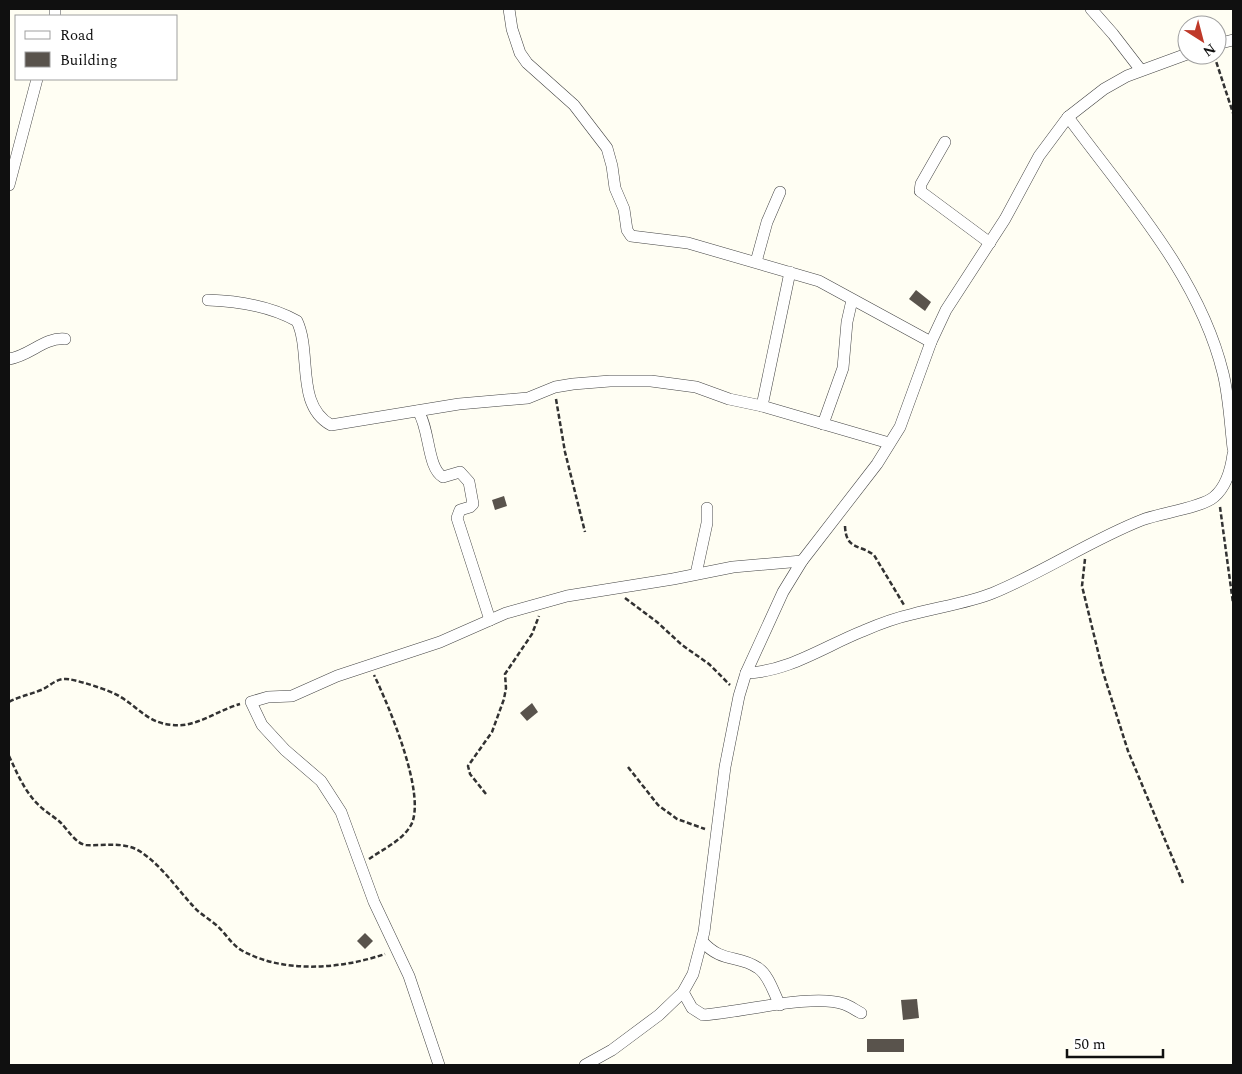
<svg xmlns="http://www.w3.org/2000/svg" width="1242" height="1074" font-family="Spectral,serif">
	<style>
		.building { fill: #59534c }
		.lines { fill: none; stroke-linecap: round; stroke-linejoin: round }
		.minor-casing { stroke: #434343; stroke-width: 12 }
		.path { stroke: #323232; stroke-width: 2.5; stroke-dasharray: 5 2.5; stroke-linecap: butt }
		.minor { stroke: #fff; stroke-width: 11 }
	</style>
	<rect width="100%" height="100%" fill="#fffef3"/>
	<g class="building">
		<path d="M916 290 931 302 925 311 909 299Z"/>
		<path d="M504 496 507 506 495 510 492 500Z"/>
		<path d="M532 703 538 712 527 721 520 713Z"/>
		<path d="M365 933 373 941 365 949 357 941Z"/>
		<path d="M917 999 919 1018 903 1020 901 1000Z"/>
		<rect x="867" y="1039" width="37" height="13"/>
	</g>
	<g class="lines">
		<defs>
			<g id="minor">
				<path d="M509 9 512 29 520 53 527 63 574 105 607 148 612 166 615 188 624 209 627 230 631 236 688 243 819 281 931 342"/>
				<path d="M1091 9 1113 34 1140 69"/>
				<path d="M55 16V9"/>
				<path d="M1217 44 1233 40"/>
				<path d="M1068 117C1126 196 1199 275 1223 373 1229 397 1230 423 1233 448"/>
				<path d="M945 142 921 184 920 191 990 243"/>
				<path d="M9 185 37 79"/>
				<path d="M756 262 767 222 780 192"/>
				<path d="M208 300C238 301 272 307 297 321 312 353 295 405 331 425L459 404 528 398 555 387 573 384 610 381H651L696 387 729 399 762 406 889 443"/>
				<path d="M9 359C30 356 44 337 65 339"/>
				<path d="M762 406 790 272"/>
				<path d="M418 411C430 429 427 468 443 477L460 472 469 482 473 504 470 507 460 510 457 518 490 620"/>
				<path d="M823 424 843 368 847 322 852 300"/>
				<path d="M696 574 707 523V508"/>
				<path d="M746 673C788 672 825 646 863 631 879 624 895 618 913 614 939 607 968 603 993 593 1044 572 1091 540 1142 520 1160 513 1201 508 1214 497 1226 487 1231 469 1233 454"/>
				<path d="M702 941C722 964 738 954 758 968 769 975 774 994 780 1005"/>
				<path d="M683 992 692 1008 703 1015C738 1013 813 993 844 1004 850 1006 855 1010 861 1013"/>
				<path d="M439 1065 409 976 374 902 341 812 321 781 285 750 262 725 251 702 268 697 292 696 337 676 440 642 506 613 567 596 673 579 733 567 802 561"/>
				<path d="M585 1065 612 1050 659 1015 683 992 693 974 704 932 725 767 739 696 746 673 783 592 802 561 877 464 900 427 931 342 946 310 1005 219 1039 156 1068 117 1104 89 1127 76 1187 54"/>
			</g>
		</defs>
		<use href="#minor" class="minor-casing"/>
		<g class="path">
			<path d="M1214 55 1233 113"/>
			<path d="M556 399 565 452 585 532"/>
			<path d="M1220 507 1233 603"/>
			<path d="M845 526C846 550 859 544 874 555L904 605"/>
			<path d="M1085 559 1082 586 1103 672 1128 751 1183 883"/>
			<path d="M625 598 657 622 682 645 709 664 730 685"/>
			<path d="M9 702C20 696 29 695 41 690 49 687 55 679 65 679 72 678 112 691 119 696 138 707 148 723 172 725 196 728 218 710 240 704"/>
			<path d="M9 756C18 775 26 795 43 809 49 814 56 818 61 823 68 830 76 844 86 845 105 846 125 841 141 852 162 866 177 889 194 907 200 914 208 918 215 924 225 932 230 943 241 950 283 974 341 969 385 954"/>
			<path d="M628 767 658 805 677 819 705 829"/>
			<path d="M486 794 470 774 468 766 492 732 504 699 506 688 505 674 532 634 539 616"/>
			<path d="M369 859C383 849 402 841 411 825 427 795 388 704 374 675"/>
		</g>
		<use href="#minor" class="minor"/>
	</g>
	<rect width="1242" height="1074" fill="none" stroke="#101010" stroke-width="20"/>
	<rect x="15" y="15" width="162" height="65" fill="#ffffff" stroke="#9f9f9f"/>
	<rect x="25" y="31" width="25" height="8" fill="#ffffff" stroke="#9f9f9f"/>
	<text x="60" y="40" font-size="15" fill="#101010">Road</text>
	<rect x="25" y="52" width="25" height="15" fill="#59534c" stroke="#9f9f9f"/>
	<text x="60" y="65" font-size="15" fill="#101010">Building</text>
	<g transform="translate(1202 40) rotate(144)"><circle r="24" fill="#ffffff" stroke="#9f9f9f"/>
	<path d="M0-4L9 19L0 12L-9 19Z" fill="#bf3929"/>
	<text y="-8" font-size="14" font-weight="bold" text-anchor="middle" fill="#101010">N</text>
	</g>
	<path d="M1067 1049v8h96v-8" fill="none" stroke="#101010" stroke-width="2.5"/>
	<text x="1074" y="1049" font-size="15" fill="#101010" stroke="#ffffff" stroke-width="4" paint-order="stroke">50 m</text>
</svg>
